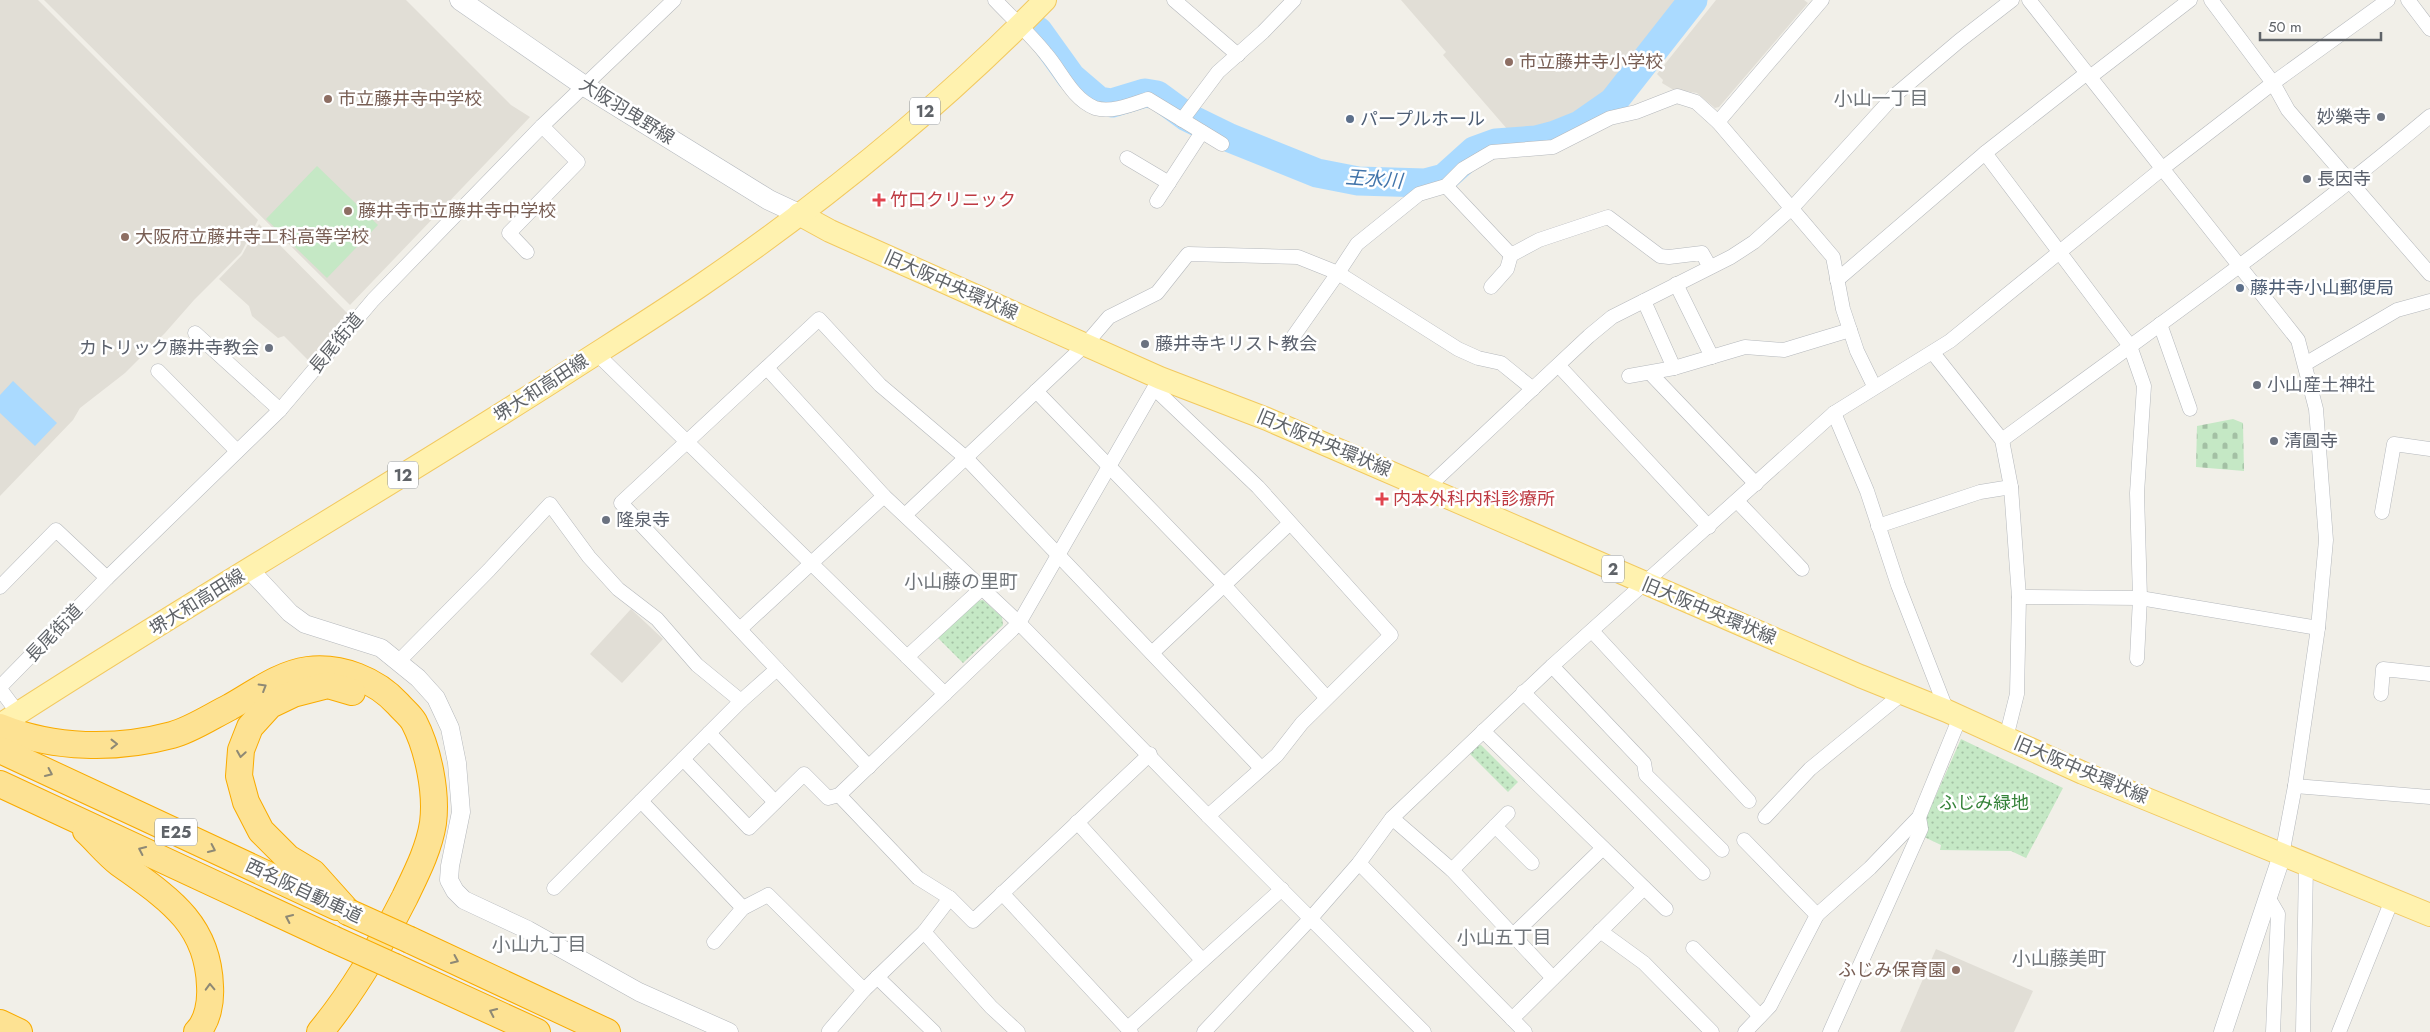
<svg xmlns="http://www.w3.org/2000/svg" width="2430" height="1032" font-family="Jost,'Noto Sans JP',sans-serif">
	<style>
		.education { fill: #e1ded6 }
		.cemetery { fill: url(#cemetery-stones) }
		.park { fill: url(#park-dots) }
		.garden { fill: #c5e8c5 }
		.water { fill: #aadaff }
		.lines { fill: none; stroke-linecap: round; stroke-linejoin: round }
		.river { stroke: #aadaff; stroke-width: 29 }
		.minor-casing { stroke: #b5b8bc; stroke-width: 15 }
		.tertiary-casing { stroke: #b5b8bc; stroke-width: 19 }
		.secondary-casing { stroke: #b6babf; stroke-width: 21 }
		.primary-casing { stroke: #f2c960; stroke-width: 24 }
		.motorway-casing { stroke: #f9ab00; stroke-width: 28 }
		.minor { stroke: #fff; stroke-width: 14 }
		.tertiary { stroke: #fff; stroke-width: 18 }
		.secondary { stroke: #fff; stroke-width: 20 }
		.primary { stroke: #fff2af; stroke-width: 22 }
		.motorway { stroke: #fde293; stroke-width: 26 }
		.motorway-bridge-casing { stroke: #f9ab00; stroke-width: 28; stroke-linecap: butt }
		.motorway-bridge { stroke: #fde293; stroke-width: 26 }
		.oneway { stroke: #8e8975 }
		.education-dot { fill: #8d6e63; stroke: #fff; stroke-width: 2 }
		.worship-dot { fill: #6b7280; stroke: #fff; stroke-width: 2 }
		.service-dot { fill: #5c6f8a; stroke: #fff; stroke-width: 2 }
		.health-dot { fill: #e0444e; stroke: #fff; stroke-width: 2 }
		.labels { text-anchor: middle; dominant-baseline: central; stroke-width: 5; stroke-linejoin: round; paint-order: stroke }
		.shield { fill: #fff; stroke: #8f9295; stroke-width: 1 }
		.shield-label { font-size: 16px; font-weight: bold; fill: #5f6368 }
		.education-label { font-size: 18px; fill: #785e54; stroke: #fff; text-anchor: start }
		.street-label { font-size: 18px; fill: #5f6368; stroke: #fff }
		.worship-label { font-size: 18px; fill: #5b616d; stroke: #fff; text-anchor: start }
		.service-label { font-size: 18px; fill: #4e5e75; stroke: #fff; text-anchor: start }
		.health-label { font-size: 18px; fill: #be3a42; stroke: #fff; text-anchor: start }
		.park-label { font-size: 18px; fill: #348238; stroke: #fff }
		.neighbourhood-label { font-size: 19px; fill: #70757a; stroke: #fff }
		.water-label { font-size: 19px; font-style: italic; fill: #4174aa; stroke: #fff }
	</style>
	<defs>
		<pattern id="cemetery-stones" width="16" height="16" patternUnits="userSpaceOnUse" patternTransform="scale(1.25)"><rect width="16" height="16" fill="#c5e8c5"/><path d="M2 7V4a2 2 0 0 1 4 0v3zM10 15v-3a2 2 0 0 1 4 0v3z" fill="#a3c0a4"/></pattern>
		<pattern id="park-dots" width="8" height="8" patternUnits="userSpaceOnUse" patternTransform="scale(1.25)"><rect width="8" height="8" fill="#c5e8c5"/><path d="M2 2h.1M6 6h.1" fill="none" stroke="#a3c0a4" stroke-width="1.8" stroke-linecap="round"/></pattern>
	</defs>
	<rect width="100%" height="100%" fill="#f1efe8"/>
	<g class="education">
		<path d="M0 0H38L258 220 241 253 194 300 165 333 125 373 80 408 73 420 0 496Z"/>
		<path d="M44 0H406L511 105 530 117 350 305Z"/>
		<path d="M1401 0H1689L1611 97 1579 119 1548 131 1514 137 1443 55 1446 52Z"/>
		<path d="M1716 0H1804L1808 3 1719 107 1715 108 1697 93 1672 89 1662 83 1663 80 1657 74Z"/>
		<path d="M259 224 350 316 309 361 284 336 278 338 252 316 249 306 219 279 242 255Z"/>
		<path d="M631 609 663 639 622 683 590 654Z"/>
		<path d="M1936 949 2033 991 2014 1032H1900Z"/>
	</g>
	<path class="cemetery" d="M2233 419 2243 423 2244 471 2196 467 2197 426Z"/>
	<g class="park">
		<path d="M983 600 1002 617 1003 625 963 663 938 638 976 601Z"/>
		<path d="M1961 739 2063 788 2026 858 2011 851 1940 850 1941 845 1922 836 1925 820Z"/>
		<path d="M1481 745 1518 782 1508 792 1469 753 1475 746Z"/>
	</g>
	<path class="garden" d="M317 166 378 225 327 278 266 219Z"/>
	<path class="water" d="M13 381 57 423 35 446 0 413V395Z"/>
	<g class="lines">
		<path class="river" d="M1038 31 1071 77 1099 101 1112 103 1145 93 1157 95 1187 117 1230 138 1317 173 1358 181 1425 183 1444 178 1474 151 1496 143 1536 140 1555 135 1580 125 1613 102 1693 0"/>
		<defs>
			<g id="minor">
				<path d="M995 0C1012 18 1031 35 1046 54 1061 71 1072 99 1095 108 1112 113 1133 104 1148 99L1222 144"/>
				<path d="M1174 0 1238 55"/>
				<path d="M2029 0 2298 340 2316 409 2326 540 2318 628 2295 786 2282 855"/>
				<path d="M2211 0 2273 83 2288 110 2430 274"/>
				<path d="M2408 0 2430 29"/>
				<path d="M2090 77 2190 0"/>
				<path d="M1182 120 1218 72 1263 32 1294 0"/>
				<path d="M1718 122 1822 0"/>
				<path d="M1985 153 2130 346 2144 386 2137 493 2140 598 2137 659"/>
				<path d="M1127 158 1169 183"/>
				<path d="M1446 186 1511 255 1539 240 1608 217 1660 256 1669 257 1702 253 1710 267"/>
				<path d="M1157 201 1202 132"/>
				<path d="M527 252 509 233 578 162 542 126"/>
				<path d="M1837 280 1985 153 2087 73"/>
				<path d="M1676 284 1712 357"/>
				<path d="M1491 287 1507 269 1511 255"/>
				<path d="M1644 301 1674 368"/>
				<path d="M2160 324 2190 409"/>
				<path d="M195 333 280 410"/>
				<path d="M1293 337 1338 273 1458 349 1478 358 1501 363 1533 389"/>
				<path d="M596 353 945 694"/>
				<path d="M1933 353 2002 440 2011 487 2019 597 2017 694 2006 738"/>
				<path d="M2305 364 2397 310 2430 301"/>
				<path d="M1559 366 1709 527"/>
				<path d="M767 368 884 496 1019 623 1208 816 1424 1032"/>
				<path d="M158 371 237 451"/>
				<path d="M1651 374 1756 484"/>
				<path d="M1629 376 1674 368 1745 347 1784 350 1850 330"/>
				<path d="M1155 389 1258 487 1391 635 1302 723 1277 755 1208 816"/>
				<path d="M1036 391 1224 585 1326 697"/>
				<path d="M1834 413 1867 491 1898 585 1947 711"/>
				<path d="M2002 440C2146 334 2293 231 2430 116"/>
				<path d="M1428 487 1589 336 1612 317 1731 257 1754 242 1793 207 1894 96 1959 41 2012 0"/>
				<path d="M1737 501 1802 569"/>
				<path d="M2382 512 2394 444 2430 449"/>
				<path d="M905 515 1085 345 1109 317 1157 293 1188 254 1298 257 1338 273 1357 244 1419 194 1446 186 1463 169 1492 152 1553 147 1610 118 1636 112 1677 96 1696 102 1718 122 1833 257 1843 309 1857 351 1874 386"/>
				<path d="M1878 526 1980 492 2011 487"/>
				<path d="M0 587 56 530 107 578"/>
				<path d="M2019 597 2140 598 2318 628"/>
				<path d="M740 629 884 496"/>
				<path d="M1592 631 1749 801"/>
				<path d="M1152 653 1289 524"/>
				<path d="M907 657 981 589"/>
				<path d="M399 661 489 570 550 504 589 557 618 589 657 619 697 665 741 701"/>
				<path d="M1552 666 1644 763 1646 775 1722 850"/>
				<path d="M0 687 107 578 280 410 373 300 542 126 674 0"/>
				<path d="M0 689 18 713"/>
				<path d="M1523 692 1703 873"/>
				<path d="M2381 694 2383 669 2430 674"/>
				<path d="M1483 731 1666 909"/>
				<path d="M709 733 775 802"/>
				<path d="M683 759 749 828 804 774 828 798 839 795 1019 623 1160 378"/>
				<path d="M869 767 621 503 819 319 880 385 966 458 1261 768"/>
				<path d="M2295 786 2430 797"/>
				<path d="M839 795 918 878 950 898 973 921 1150 754"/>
				<path d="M641 801 743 908"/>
				<path d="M1765 817 1810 769 1903 693"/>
				<path d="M1392 818 1452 870 1553 978"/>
				<path d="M1077 822 1202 960"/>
				<path d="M1495 826 1532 863"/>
				<path d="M1744 840 1817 915 1770 1006 1745 1032"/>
				<path d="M1359 863 1525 1032"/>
				<path d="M1452 870 1508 813"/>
				<path d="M554 888 741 701 777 669"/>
				<path d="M1002 893 1131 1032"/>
				<path d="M2268 897 2278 914 2273 1032"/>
				<path d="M1817 915 1870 868 1919 817 1960 717"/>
				<path d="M1600 931 1644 963 1712 1032"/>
				<path d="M924 932 991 1007 1018 1032"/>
				<path d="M1513 935 1603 848"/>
				<path d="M714 942 743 908 768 895 864 990"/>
				<path d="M1693 948 1760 1016"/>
				<path d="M877 977 934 1032"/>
				<path d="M1512 1019 1644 888"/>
				<path d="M1128 1028 1282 889"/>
				<path d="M829 1031 864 990 924 932 950 898"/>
				<path d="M1204 1032 1311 918 1359 863 1392 818 1552 666 1834 413 1950 341 2163 168 2273 83 2388 0"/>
				<path d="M1830 1032 1921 829 1919 817"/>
				<path d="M2303 1032 2306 865"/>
				<path d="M2339 1032 2392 900"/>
			</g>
			<g id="tertiary">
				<path d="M249 569 290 613 305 624 381 648 418 678 436 698 450 728 457 763 461 812 450 866 449 880 455 891 464 900 528 930 639 992 729 1032"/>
				<path d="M2223 1032 2282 855"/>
			</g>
			<path id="secondary" d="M460 0 583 85 769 200 799 214"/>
			<g id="primary">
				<path d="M799 214 830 231 1160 378 1267 419 1860 676 1947 711 2083 773 2430 915"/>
				<path d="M0 725C186 604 379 493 566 373 611 344 656 316 700 286 823 202 941 106 1045 0"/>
			</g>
			<g id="motorway">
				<path d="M0 727C54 749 116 750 172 735 191 730 212 716 230 707 255 693 279 674 308 670 341 666 376 680 398 704 403 710 410 715 414 722 428 749 437 792 433 823 429 849 416 874 405 897 381 944 354 991 320 1032"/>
				<path d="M0 750 337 907"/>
				<path d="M0 784 333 939"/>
				<path d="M86 831C97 841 107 854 119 863 166 897 208 922 210 986 211 1001 208 1021 197 1032"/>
				<path d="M348 912 313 873 288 858 261 831 246 802 239 776 241 750 250 727 270 705 293 694 328 685 352 692"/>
				<path d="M410 940 607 1032"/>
				<path d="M395 967 537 1032"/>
				<path d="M0 1023 19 1032"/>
			</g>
		</defs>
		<use href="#minor" class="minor-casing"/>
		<use href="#tertiary" class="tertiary-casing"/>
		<use href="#secondary" class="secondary-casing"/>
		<use href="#primary" class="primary-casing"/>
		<use href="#motorway" class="motorway-casing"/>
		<use href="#minor" class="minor"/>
		<use href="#tertiary" class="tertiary"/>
		<use href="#secondary" class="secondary"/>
		<use href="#primary" class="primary"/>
		<use href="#motorway" class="motorway"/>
		<defs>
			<g id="motorway-bridge">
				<path d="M348 912 410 940"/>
				<path d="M333 939 395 967"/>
			</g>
		</defs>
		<use href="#motorway-bridge" class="motorway-bridge-casing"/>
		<use href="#motorway-bridge" class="motorway-bridge"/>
	</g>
	<defs><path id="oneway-chevron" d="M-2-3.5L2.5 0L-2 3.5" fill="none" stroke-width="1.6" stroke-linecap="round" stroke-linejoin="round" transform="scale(1.25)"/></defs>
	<g class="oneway">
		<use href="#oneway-chevron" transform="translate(263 687) rotate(-31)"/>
		<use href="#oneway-chevron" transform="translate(114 744)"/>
		<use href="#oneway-chevron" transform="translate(241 754) rotate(99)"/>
		<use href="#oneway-chevron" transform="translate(49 773) rotate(25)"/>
		<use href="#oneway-chevron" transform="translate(212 849) rotate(25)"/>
		<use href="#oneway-chevron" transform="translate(142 850) rotate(-155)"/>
		<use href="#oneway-chevron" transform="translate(289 918) rotate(-155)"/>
		<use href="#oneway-chevron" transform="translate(455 960) rotate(24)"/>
		<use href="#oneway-chevron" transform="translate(210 987) rotate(-92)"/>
		<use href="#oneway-chevron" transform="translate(493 1012) rotate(-155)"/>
	</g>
	<g class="education-dot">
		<circle cx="1509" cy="62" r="5"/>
		<circle cx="328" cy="99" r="5"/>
		<circle cx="348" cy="211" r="5"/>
		<circle cx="125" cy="237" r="5"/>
		<circle cx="1956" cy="970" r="5"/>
	</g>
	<g class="worship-dot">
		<circle cx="2381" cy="117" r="5"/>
		<circle cx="2307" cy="179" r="5"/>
		<circle cx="1145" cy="344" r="5"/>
		<circle cx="269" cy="348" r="5"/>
		<circle cx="2257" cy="385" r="5"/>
		<circle cx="2274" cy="441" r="5"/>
		<circle cx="606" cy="520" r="5"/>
	</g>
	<g class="service-dot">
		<circle cx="1350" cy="119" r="5"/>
		<circle cx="2240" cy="288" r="5"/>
	</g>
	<g class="health-dot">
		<path d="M876.5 192.5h5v5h5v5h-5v5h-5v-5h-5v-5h5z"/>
		<path d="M1379.5 491.5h5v5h5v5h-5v5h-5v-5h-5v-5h5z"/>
	</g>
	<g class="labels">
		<g class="shield">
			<rect x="910" y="97.5" width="30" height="27" rx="4"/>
			<rect x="388" y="461.5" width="30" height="27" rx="4"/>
			<rect x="1602" y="555.5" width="22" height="27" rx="4"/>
			<rect x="155" y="818.5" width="42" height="27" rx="4"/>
		</g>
		<g class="shield-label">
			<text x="925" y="111">12</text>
			<text x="403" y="475">12</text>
			<text x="1613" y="569">2</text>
			<text x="176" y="832">E25</text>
		</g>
		<g class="education-label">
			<text x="1519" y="62">市立藤井寺小学校</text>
			<text x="338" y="99">市立藤井寺中学校</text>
			<text x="358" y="211">藤井寺市立藤井寺中学校</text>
			<text x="135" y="237">大阪府立藤井寺工科高等学校</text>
			<text x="1946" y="970" text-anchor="end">ふじみ保育園</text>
		</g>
		<g class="street-label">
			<text transform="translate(627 111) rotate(32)">大阪羽曳野線</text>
			<text transform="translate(951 285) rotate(24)">旧大阪中央環状線</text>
			<text transform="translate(336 343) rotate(-50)">長尾街道</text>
			<text transform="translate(541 388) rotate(-33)">堺大和高田線</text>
			<text transform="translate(1324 443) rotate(23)">旧大阪中央環状線</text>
			<text transform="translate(197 602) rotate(-32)">堺大和高田線</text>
			<text transform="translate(1709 611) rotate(23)">旧大阪中央環状線</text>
			<text transform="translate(54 633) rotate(-46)">長尾街道</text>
			<text transform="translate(2081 770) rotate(23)">旧大阪中央環状線</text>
			<text transform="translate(304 891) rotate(25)">西名阪自動車道</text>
		</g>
		<g class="worship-label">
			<text x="2371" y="117" text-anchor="end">妙樂寺</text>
			<text x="2317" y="179">長因寺</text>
			<text x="1155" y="344">藤井寺キリスト教会</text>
			<text x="259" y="348" text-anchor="end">カトリック藤井寺教会</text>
			<text x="2267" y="385">小山産土神社</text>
			<text x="2284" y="441">清圓寺</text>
			<text x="616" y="520">隆泉寺</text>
		</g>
		<g class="service-label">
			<text x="1360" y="119">パープルホール</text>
			<text x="2250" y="288">藤井寺小山郵便局</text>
		</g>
		<g class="health-label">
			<text x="890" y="200">竹口クリニック</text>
			<text x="1393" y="499">内本外科内科診療所</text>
		</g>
		<g class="park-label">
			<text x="1984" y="803">ふじみ緑地</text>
		</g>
		<g class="neighbourhood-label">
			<text x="1881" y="98">小山一丁目</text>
			<text x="961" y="581">小山藤の里町</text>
			<text x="1504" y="937">小山五丁目</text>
			<text x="539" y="944">小山九丁目</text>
			<text x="2059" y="958">小山藤美町</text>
		</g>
		<g class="water-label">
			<text transform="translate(1374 179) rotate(4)">王水川</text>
		</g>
	</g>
	<path d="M2260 32v8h121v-8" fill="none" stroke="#5f6368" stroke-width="2.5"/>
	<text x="2268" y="32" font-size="15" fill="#5f6368" stroke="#ffffff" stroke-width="4" paint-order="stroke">50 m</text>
</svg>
